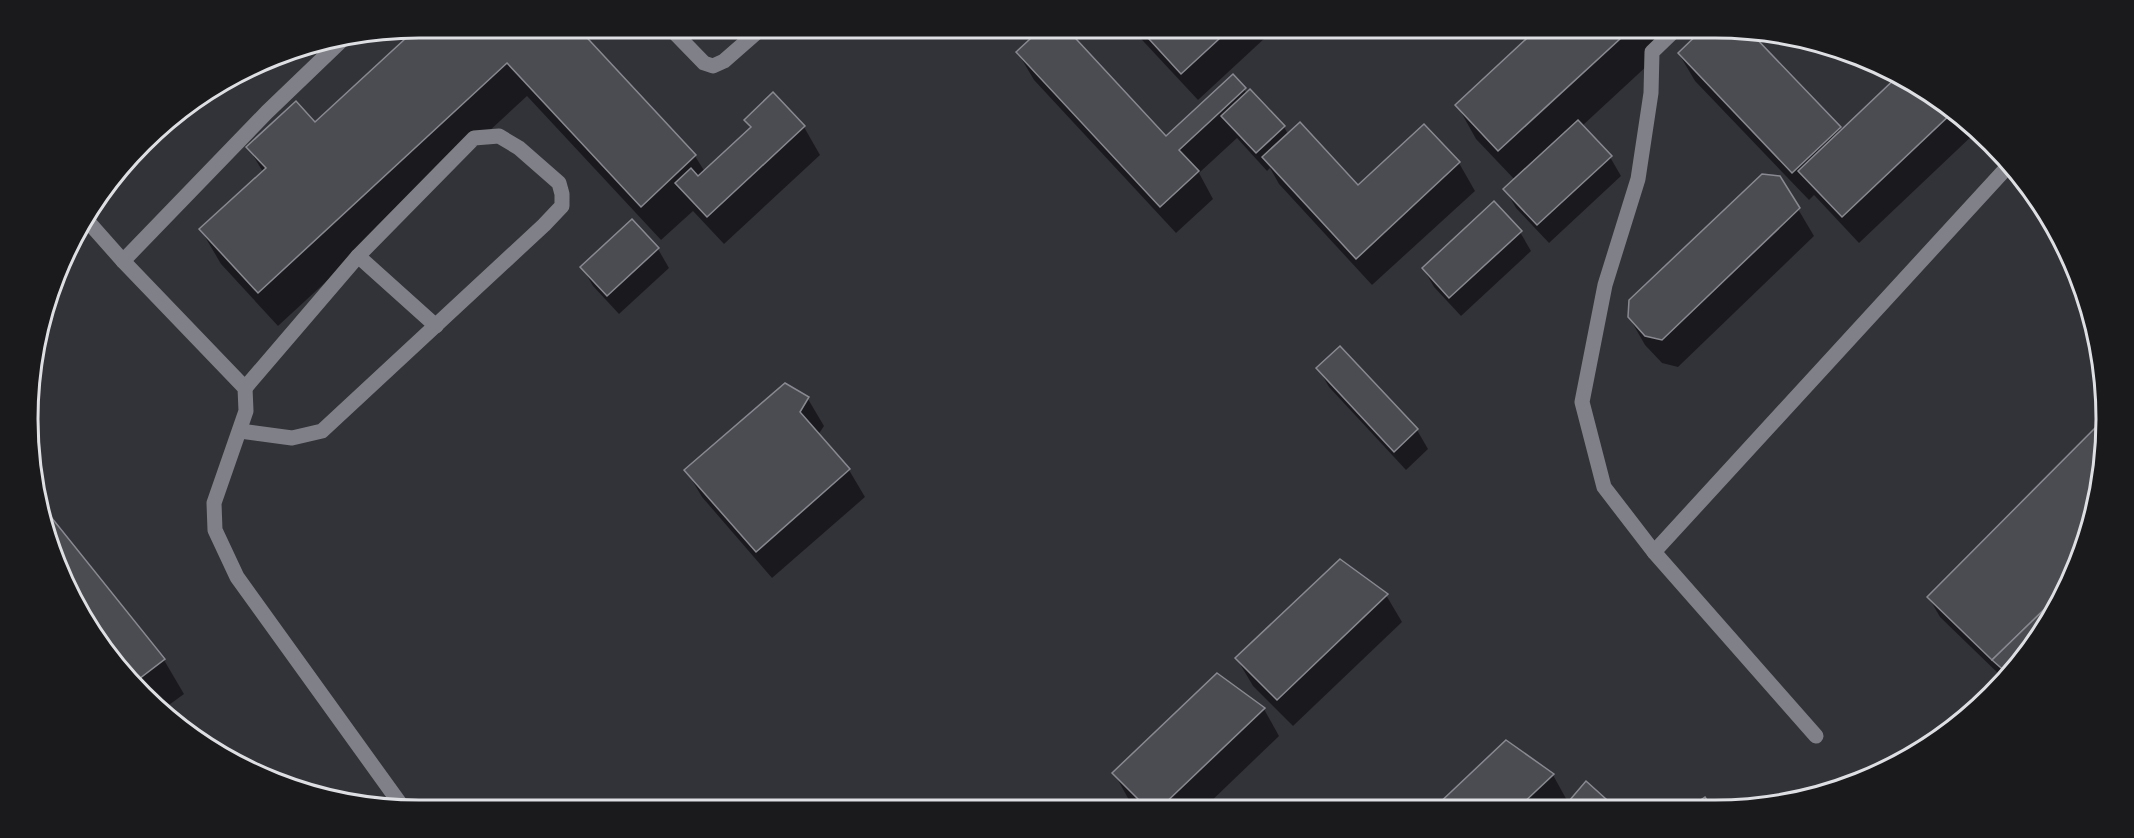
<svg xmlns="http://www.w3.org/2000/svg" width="2134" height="838" font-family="Inter,sans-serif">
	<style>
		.shadow { fill: #0007 }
		.building { fill: #4b4b52; stroke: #898991; stroke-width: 1.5 }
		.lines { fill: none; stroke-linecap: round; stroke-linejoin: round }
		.service { stroke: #808188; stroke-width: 15 }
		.rim { fill: none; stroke: #dedfe3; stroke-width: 3 }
	</style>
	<rect width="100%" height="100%" fill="#323239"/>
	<g class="shadow">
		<path d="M421 27H602L588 41 695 156 705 172 751 130 746 120 773 94 804 127 820 155 724 244 693 211 661 240 527 96 278 326 221 264 201 230 263 172 248 147 315 124Z"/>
		<path d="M1130 27H1277L1198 100Z"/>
		<path d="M1541 27H1689L1582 126 1610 157 1621 176 1549 243 1516 208 1505 189 1515 180 1476 139 1457 105Z"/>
		<path d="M1707 27 1747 31 1842 131 1901 75 1954 108 1969 122 1975 133 1859 243 1814 195 1809 200 1695 81 1679 54Z"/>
		<path d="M1018 53 1166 138 1244 89 1247 94 1284 127 1288 134 1358 187 1424 126 1459 163 1475 191 1372 285 1279 184 1270 168 1267 171 1237 138 1199 173 1213 199 1176 233 1034 80Z"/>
		<path d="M1798 209 1814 236 1678 367 1662 363 1645 345 1629 317Z"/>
		<path d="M632 221 658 249 669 268 619 314 593 286 582 267Z"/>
		<path d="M1520 232 1531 251 1461 316 1434 287 1423 268Z"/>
		<path d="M1340 348 1417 430 1428 449 1406 470 1329 387 1318 368Z"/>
		<path d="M808 399 824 426 818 435 849 470 865 497 772 578 702 497 686 470Z"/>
		<path d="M2105 420 2106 445 2094 521 2041 636 2004 679 1940 617 1929 598Z"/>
		<path d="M37 502 164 660 184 694 162 710 93 636Z"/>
		<path d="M1386 595 1402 622 1293 726 1253 686 1237 659Z"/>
		<path d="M1264 709 1279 736 1203 809H1138L1129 800 1114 773Z"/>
		<path d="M1506 742 1553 775 1569 804 1614 808H1436Z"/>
	</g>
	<g class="building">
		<path d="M418 27H577L696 155 641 207 507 63 258 293 199 229 266 168 246 147 296 101 315 122Z"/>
		<path d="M1043 27H1065L1166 136 1233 74 1246 88 1179 150 1199 171 1160 207 1016 52Z"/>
		<path d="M1138 27H1232L1181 74Z"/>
		<path d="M1539 27H1633L1498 151 1455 105Z"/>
		<path d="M1705 27 1750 32 1841 127 1792 173 1678 53Z"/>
		<path d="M1900 74 1955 110 1842 217 1798 171Z"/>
		<path d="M1250 89 1285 126 1256 153 1221 116Z"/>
		<path d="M773 92 805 126 707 217 675 183 691 168 698 176 751 127 744 120Z"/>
		<path d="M1578 120 1612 156 1537 225 1503 189Z"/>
		<path d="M1300 122 1358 185 1424 124 1460 162 1356 259 1262 157Z"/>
		<path d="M1762 174 1780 176 1800 208 1662 340 1645 336 1628 317 1629 300Z"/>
		<path d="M1494 201 1522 231 1449 298 1422 268Z"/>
		<path d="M632 219 659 248 607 296 580 267Z"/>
		<path d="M1340 346 1418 429 1394 452 1316 368Z"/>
		<path d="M785 383 809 397 800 412 850 469 756 552 684 470Z"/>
		<path d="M2105 418 2106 445 2094 521 2060 594 1992 660 1927 597Z"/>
		<path d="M35 497 165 659 135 682 104 649 106 647 89 628Z"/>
		<path d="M1340 559 1388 594 1277 700 1235 658Z"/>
		<path d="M2059 595 2041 636 2008 674 1992 660Z"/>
		<path d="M1217 673 1265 708 1159 809H1148L1112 773Z"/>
		<path d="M1506 740 1554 774 1518 808H1434Z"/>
		<path d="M1586 781 1616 808H1563Z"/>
		<path d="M1705 797 1712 808H1689Z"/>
	</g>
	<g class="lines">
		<g class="service">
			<path d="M669 27 704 63 713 66 724 61 763 27"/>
			<path d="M1678 27 1652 52 1651 93 1638 179 1605 285 1582 402 1604 487 1654 552 1816 736"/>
			<path d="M84 217 123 261 245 388 246 411 214 503 215 530 237 577 404 809"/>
			<path d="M358 256 436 326"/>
			<path d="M123 261 267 112 342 40"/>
			<path d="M240 431 292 438 322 431 544 225 562 206V194L559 183 519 148 499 136 474 138 358 256 245 388"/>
			<path d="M1654 552 2011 163"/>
		</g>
	</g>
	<path d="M0 0H2134V838H0ZM419 38H1715A381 381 0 0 1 2096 419V419A381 381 0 0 1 1715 800H419A381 381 0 0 1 38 419V419A381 381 0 0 1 419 38Z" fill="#1a1a1d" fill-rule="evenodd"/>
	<path class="rim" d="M419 38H1715A381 381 0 0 1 2096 419V419A381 381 0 0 1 1715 800H419A381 381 0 0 1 38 419V419A381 381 0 0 1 419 38Z"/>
</svg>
